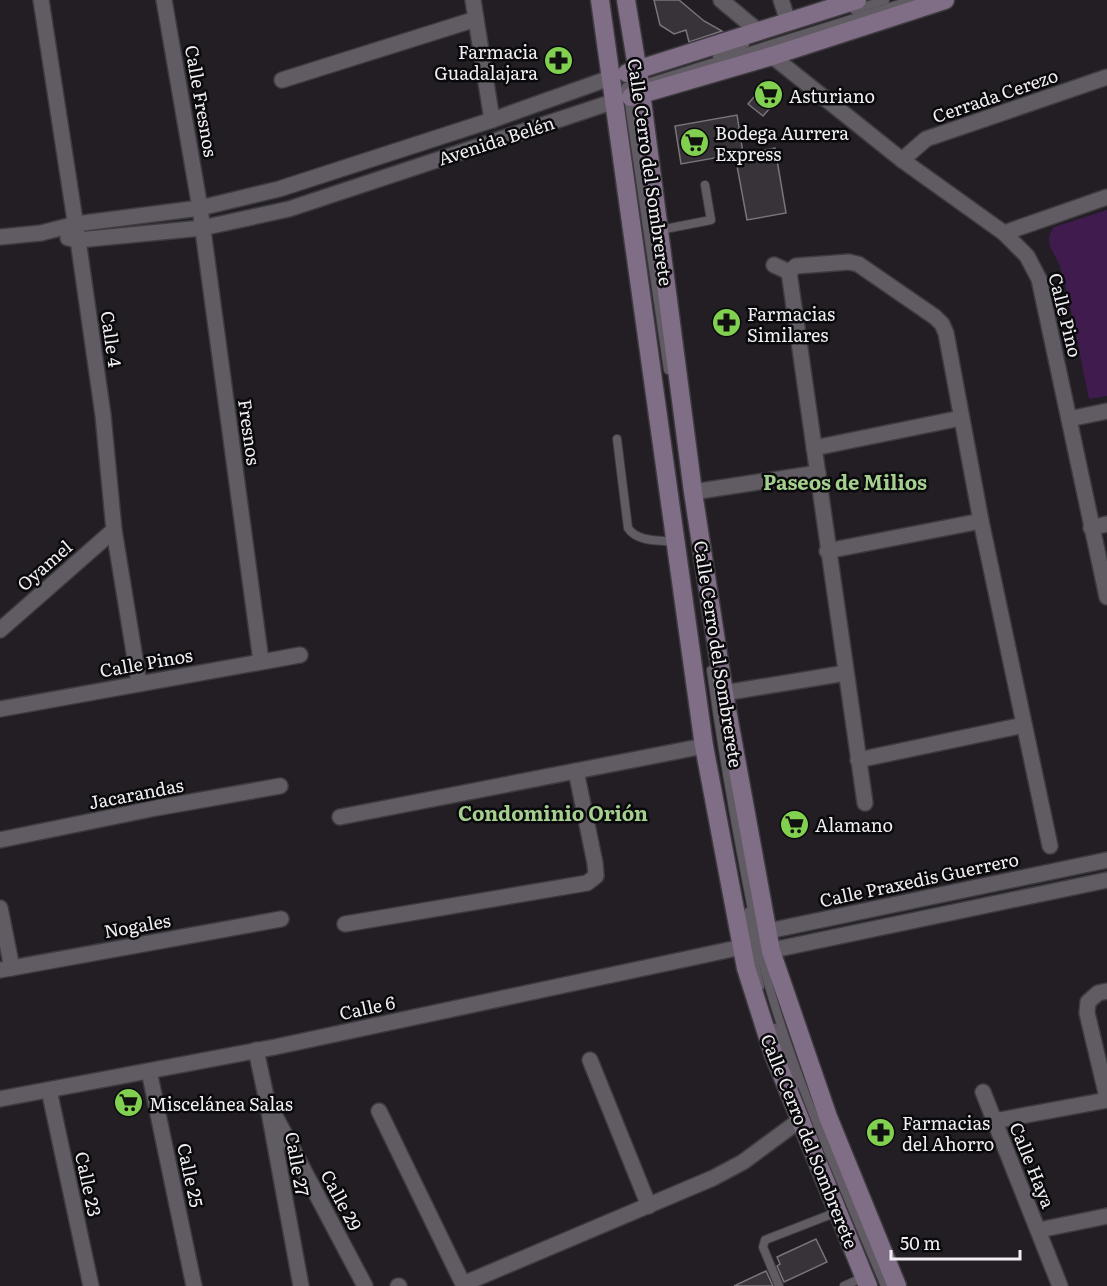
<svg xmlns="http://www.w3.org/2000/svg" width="1107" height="1286" font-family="Literata,serif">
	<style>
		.green { fill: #401c4e }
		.building { fill: #373339; stroke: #79737b; stroke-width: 1.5 }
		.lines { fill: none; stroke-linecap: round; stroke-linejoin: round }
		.lane-casing { stroke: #3e3b40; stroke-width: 10 }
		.street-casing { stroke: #3e3b40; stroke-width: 18 }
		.secondary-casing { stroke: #3e3b40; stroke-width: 21 }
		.lane { stroke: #615c63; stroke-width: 8 }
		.street { stroke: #615c63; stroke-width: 15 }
		.secondary { stroke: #806e87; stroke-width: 18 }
		.labels { text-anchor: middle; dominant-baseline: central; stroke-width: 5; stroke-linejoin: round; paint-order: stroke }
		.poi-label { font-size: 18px; fill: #f1eef3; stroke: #0a090b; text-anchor: start }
		.street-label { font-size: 18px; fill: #f1eef3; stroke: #0a090b }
		.neighbourhood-label { font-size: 20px; font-weight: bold; fill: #a4cf8e; stroke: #0a090b }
	</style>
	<rect width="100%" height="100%" fill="#221e24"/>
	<path class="green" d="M1107 210V396L1089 399C1080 357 1073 312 1061 270 1057 253 1041 244 1054 227Z"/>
	<g class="building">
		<path d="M654 0H679L704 21 722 31 689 42 686 30 674 34 660 25Z"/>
		<path d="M767 82 782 94 763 116 748 104Z"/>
		<path d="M737 115 743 153 681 164 675 126Z"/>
		<path d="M775 148 786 213 747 220 735 155Z"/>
		<path d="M816 1239 827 1262 784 1282 777 1266 780 1264 777 1257Z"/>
		<path d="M766 1271 773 1286H734Z"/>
	</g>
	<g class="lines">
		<defs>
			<g id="lane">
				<path d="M854 10 885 0"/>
				<path d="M717 56 745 44"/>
				<path d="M641 85 912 0"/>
				<path d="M621 95 626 87 640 80"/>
				<path d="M628 97 668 370"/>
				<path d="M660 230 711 220 705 185"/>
				<path d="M617 439 628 528C637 542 659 540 674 542"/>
				<path d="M711 670C721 742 733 813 747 884 754 918 759 953 769 986 798 1088 844 1188 885 1286"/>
				<path d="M748 912 749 935 760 986"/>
				<path d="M774 1028 795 1085"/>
				<path d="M779 1286 763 1247 765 1240 837 1212"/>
				<path d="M844 1286 864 1277"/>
			</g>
			<g id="street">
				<path d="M41 0 78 240 103 415 114 530 139 683"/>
				<path d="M164 0 200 208 261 661"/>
				<path d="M473 0 492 120"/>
				<path d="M721 0 758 31"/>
				<path d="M781 0 788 21"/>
				<path d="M772 56 902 160 1004 233 1027 256 1039 279 1107 597"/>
				<path d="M282 80 476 19"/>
				<path d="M902 160 926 139 1107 77"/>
				<path d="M1004 233 1107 197"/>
				<path d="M0 237 41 233 76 224 200 208 279 189 492 120 610 78"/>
				<path d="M68 238 78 240 202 228 289 209 615 101"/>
				<path d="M774 265 789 272 796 266 849 262 858 264 935 317 942 324 946 333 981 521 1050 846"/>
				<path d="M789 272 865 803"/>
				<path d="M1069 419 1107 411"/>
				<path d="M814 448 961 418"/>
				<path d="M693 492 818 473"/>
				<path d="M1091 528 1107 524"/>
				<path d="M827 551 981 521"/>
				<path d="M0 630 114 530"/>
				<path d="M724 693 846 673"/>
				<path d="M0 709 300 655"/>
				<path d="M858 760 1024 725"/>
				<path d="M340 817 704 746"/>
				<path d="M0 840 156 808 280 786"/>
				<path d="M0 908 12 968"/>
				<path d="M345 924 587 883 596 876 595 863 576 771"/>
				<path d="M740 937 1107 860"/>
				<path d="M744 956 1107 880"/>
				<path d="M0 970 281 919"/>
				<path d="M1107 991 1098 993 1088 1002 1087 1013 1107 1097"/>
				<path d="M256 1050 267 1101 301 1286"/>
				<path d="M590 1060 649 1206"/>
				<path d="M149 1071 194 1286"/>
				<path d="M49 1090 91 1286"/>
				<path d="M983 1092 1060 1286"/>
				<path d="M0 1099 275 1047 742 947"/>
				<path d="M379 1111 463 1284 713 1178 743 1162 800 1120"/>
				<path d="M274 1114 365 1286"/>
				<path d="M994 1121 1107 1100"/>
				<path d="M1039 1230 1107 1216"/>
				<path d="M398 1286H399"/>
			</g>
			<g id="secondary">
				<path d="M600 0 704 746 746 968 773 1053 868 1286"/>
				<path d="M626 0 640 85 693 492 724 693 771 951 828 1117 897 1286"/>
				<path d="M627 73 857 0"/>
				<path d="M631 97 772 56 945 0"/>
			</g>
		</defs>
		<use href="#lane" class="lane-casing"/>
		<use href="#street" class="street-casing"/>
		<use href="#secondary" class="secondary-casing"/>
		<use href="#lane" class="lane"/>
		<use href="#street" class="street"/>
		<use href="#secondary" class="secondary"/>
	</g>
	<defs>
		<symbol id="pharmacy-disc" viewBox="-11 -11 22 22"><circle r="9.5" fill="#81d050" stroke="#0a090b"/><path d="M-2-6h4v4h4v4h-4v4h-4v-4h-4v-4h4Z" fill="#111"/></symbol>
		<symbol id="supermarket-disc" viewBox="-11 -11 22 22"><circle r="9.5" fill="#81d050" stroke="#0a090b"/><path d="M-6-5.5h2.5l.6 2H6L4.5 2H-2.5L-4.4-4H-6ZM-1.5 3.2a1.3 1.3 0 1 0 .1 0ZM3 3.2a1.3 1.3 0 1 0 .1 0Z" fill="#111"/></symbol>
	</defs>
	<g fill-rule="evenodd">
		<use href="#pharmacy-disc" x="542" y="44" width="33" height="33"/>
		<use href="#supermarket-disc" x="752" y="78" width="33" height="33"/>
		<use href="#supermarket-disc" x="678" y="126" width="33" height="33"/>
		<use href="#pharmacy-disc" x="710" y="306" width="33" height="33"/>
		<use href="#supermarket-disc" x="778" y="808" width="33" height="33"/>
		<use href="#supermarket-disc" x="112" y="1086" width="33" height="33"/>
		<use href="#pharmacy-disc" x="864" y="1116" width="33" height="33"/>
	</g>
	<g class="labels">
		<g class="poi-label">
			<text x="538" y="51" text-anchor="end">Farmacia<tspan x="538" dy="21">Guadalajara</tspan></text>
			<text x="789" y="95">Asturiano</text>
			<text x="715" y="132">Bodega Aurrera<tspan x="715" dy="21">Express</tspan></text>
			<text x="747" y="313">Farmacias<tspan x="747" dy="21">Similares</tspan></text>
			<text x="815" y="824">Alamano</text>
			<text x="149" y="1103">Miscelánea Salas</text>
			<text x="902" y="1122">Farmacias<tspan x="902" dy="21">del Ahorro</tspan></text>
		</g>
		<g class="street-label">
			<text transform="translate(995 95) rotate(-19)">Cerrada Cerezo</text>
			<text transform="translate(202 101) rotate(80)">Calle Fresnos</text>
			<text transform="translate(496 140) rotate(-18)">Avenida Belén</text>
			<text transform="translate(651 172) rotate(82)">Calle Cerro del Sombrerete</text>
			<text transform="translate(1066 315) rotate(76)">Calle Pino</text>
			<text transform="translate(112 339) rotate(82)">Calle 4</text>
			<text transform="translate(250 432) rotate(82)">Fresnos</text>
			<text transform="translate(44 565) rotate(-41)">Oyamel</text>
			<text transform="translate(719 654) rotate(81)">Calle Cerro del Sombrerete</text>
			<text transform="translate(146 662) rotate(-10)">Calle Pinos</text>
			<text transform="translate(136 793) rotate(-11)">Jacarandas</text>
			<text transform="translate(919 879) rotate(-12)">Calle Praxedis Guerrero</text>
			<text transform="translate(137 925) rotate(-10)">Nogales</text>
			<text transform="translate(367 1007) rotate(-12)">Calle 6</text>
			<text transform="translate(810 1141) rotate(68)">Calle Cerro del Sombrerete</text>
			<text transform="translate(298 1164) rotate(80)">Calle 27</text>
			<text transform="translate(1033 1165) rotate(68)">Calle Haya</text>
			<text transform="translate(191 1175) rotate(78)">Calle 25</text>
			<text transform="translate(89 1184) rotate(78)">Calle 23</text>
			<text transform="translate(342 1200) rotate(62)">Calle 29</text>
		</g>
		<g class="neighbourhood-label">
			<text x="845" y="481">Paseos de Milios</text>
			<text x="553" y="812">Condominio Orión</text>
		</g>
	</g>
	<path d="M891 1250v9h129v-9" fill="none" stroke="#f1eef3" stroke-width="3"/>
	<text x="900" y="1250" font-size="18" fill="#f1eef3" stroke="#0a090b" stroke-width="4.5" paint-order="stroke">50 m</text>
</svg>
